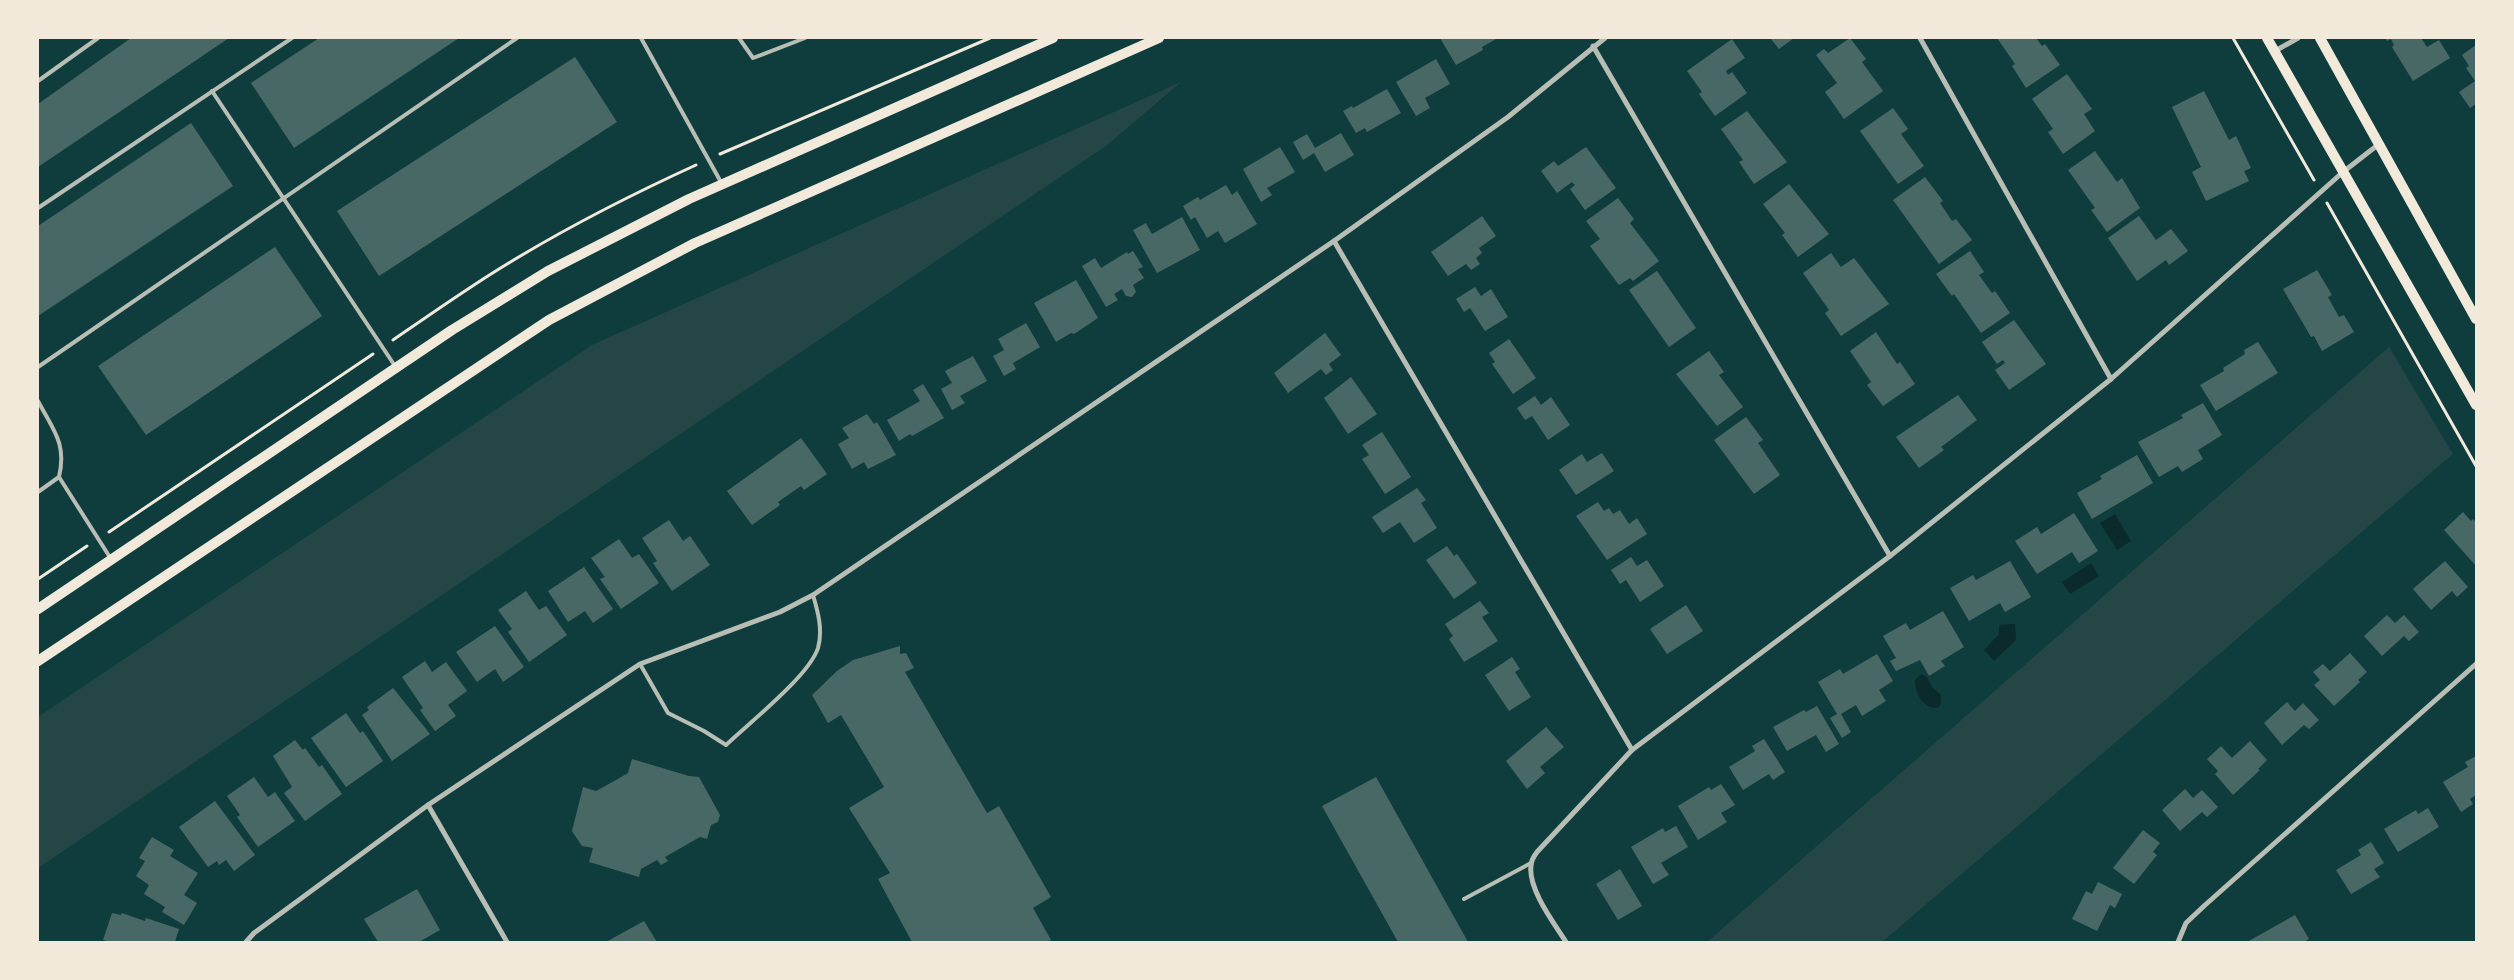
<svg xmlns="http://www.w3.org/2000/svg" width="2514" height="980" font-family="Mulish,sans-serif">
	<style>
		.green { fill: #244646 }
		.water { fill: #0a2a2b }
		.building { fill: #486865 }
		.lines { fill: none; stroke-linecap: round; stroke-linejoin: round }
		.path { stroke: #f1e9da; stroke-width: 3 }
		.service { stroke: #b8beb3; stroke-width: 4 }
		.minor { stroke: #b8beb3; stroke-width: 5 }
		.secondary { stroke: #f1e9da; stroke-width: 10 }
	</style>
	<rect width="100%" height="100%" fill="#0f3d3e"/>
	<g class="green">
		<path d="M1181 82 1106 146 38 868V717L592 345Z"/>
		<path d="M2389 347 2453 454 1882 942H1707Z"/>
	</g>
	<g class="water">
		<path d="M2115 514 2131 541 2117 550 2100 523Z"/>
		<path d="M2091 563 2099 576 2070 594 2062 582Z"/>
		<path d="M2015 624 2016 640 1994 661 1984 650 1999 634V625Z"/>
		<path d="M1921 674 1927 677 1932 687 1941 695V704L1938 708C1923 709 1915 693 1915 680Z"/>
	</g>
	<g class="building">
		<path d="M131 38H229L38 167V104Z"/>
		<path d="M319 38H459L294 148 251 83Z"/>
		<path d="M1440 38H1498L1482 47 1483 50 1456 65Z"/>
		<path d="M1770 38H1794L1779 49Z"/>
		<path d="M1850 38 1866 59 1862 62 1883 91 1844 119 1825 92 1837 83 1816 55 1824 49 1828 53Z"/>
		<path d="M1997 38H2036L2042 46 2045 44 2060 65 2026 88 2012 66 2015 64Z"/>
		<path d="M2385 38H2421L2427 47 2439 40 2450 58 2413 81 2392 47 2394 45 2391 39 2387 41Z"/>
		<path d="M1732 39 1745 58 1726 71 1728 75 1732 72 1747 93 1715 116 1699 94 1702 92 1687 71Z"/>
		<path d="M2476 45V104L2470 108 2459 92 2475 81 2466 68 2469 66 2462 55Z"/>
		<path d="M575 57 617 122 379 276 337 211Z"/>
		<path d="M1436 59 1450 84 1425 98 1430 108 1416 116 1396 82Z"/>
		<path d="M2067 74 2092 109 2084 114 2095 131 2063 154 2048 132 2053 129 2032 99Z"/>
		<path d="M1387 89 1401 113 1367 132 1365 128 1356 133 1343 111 1352 106 1353 108Z"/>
		<path d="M2204 91 2229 140 2236 136 2251 168 2244 171 2249 181 2206 201 2192 172 2201 167 2172 107Z"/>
		<path d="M1893 108 1908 129 1901 134 1924 166 1898 184 1860 131Z"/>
		<path d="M1747 111 1787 162 1754 184 1739 162 1743 160 1721 129Z"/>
		<path d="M191 123 233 186 38 316V226Z"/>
		<path d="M1341 133 1354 155 1325 172 1314 153 1303 160 1293 142 1307 134 1315 148Z"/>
		<path d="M1280 147 1295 172 1267 188 1272 195 1261 202 1243 169Z"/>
		<path d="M1586 147 1616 188 1585 210 1570 189 1575 185 1572 182 1557 193 1541 171 1554 161 1558 166Z"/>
		<path d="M2095 151 2117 182 2122 178 2140 208 2107 232 2091 210 2095 208 2068 170Z"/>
		<path d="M1925 177 1943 201 1940 203 1952 221 1956 219 1972 240 1939 264 1893 200Z"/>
		<path d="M1789 184 1829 234 1798 257 1782 235 1785 233 1763 204Z"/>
		<path d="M1226 185 1232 195 1237 191 1257 224 1225 243 1218 231 1207 238 1195 217 1191 220 1183 206 1198 197 1200 200Z"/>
		<path d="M1618 198 1634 219 1630 223 1659 261 1633 281 1630 278 1619 285 1590 246 1600 239 1586 221Z"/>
		<path d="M1482 216 1496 236 1479 248 1482 253 1476 258 1480 264 1471 270 1466 264 1448 276 1431 252Z"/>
		<path d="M2139 216 2156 240 2171 229 2188 251 2169 265 2166 260 2137 281 2108 238Z"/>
		<path d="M1182 217 1200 250 1157 273 1133 230 1146 223 1152 234Z"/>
		<path d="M275 247 322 316 146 435 98 366Z"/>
		<path d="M1133 251 1143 267 1138 269 1144 278 1133 285 1136 292 1132 297 1126 296 1122 289 1114 294 1118 300 1106 307 1082 266 1095 258 1101 268 1127 252 1128 254Z"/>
		<path d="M1970 251 1984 272 1979 275 1992 293 1995 291 2010 313 1981 333 1954 294 1952 296 1936 274Z"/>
		<path d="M1831 253 1841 267 1854 258 1889 304 1841 336 1825 313 1829 310 1803 273Z"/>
		<path d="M2317 270 2332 295 2328 297 2339 317 2344 315 2354 332 2322 351 2314 336 2311 337 2283 289Z"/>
		<path d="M1657 271 1696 328 1669 347 1629 290Z"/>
		<path d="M1076 280 1098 318 1074 334 1071 333 1056 342 1034 303Z"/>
		<path d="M1475 287 1481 296 1491 289 1508 317 1485 331 1470 308 1464 312 1456 299Z"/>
		<path d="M2014 320 2046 364 2009 390 1995 370 2005 363 2003 360 1997 364 1982 342Z"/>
		<path d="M1026 323 1040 347 1013 363 1016 369 1004 376 993 356 1004 350 998 339Z"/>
		<path d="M1876 332 1897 364 1900 362 1915 384 1883 406 1867 385 1871 382 1850 351Z"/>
		<path d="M1325 333 1341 355 1329 364 1333 370 1326 375 1321 369 1288 393 1274 373Z"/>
		<path d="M1509 339 1536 378 1513 394 1492 364 1495 362 1489 353Z"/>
		<path d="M2258 342 2278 373 2216 411 2200 385 2224 371 2223 368 2245 354 2244 350Z"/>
		<path d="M1709 351 1724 372 1719 375 1743 407 1717 426 1676 374Z"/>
		<path d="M973 356 987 381 960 396 965 403 952 410 941 389 952 383 945 371Z"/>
		<path d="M1351 377 1377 414 1348 434 1324 398Z"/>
		<path d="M923 384 944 418 912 436 910 434 899 441 887 420 920 401 913 390Z"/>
		<path d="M1958 395 1977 420 1941 447 1944 450 1919 468 1896 437Z"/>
		<path d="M1535 396 1541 405 1551 397 1570 425 1548 440 1532 416 1525 420 1517 408Z"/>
		<path d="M2203 403 2222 435 2198 450 2203 459 2182 472 2178 466 2159 477 2138 442 2183 418 2181 415Z"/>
		<path d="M867 414 874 424 877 422 896 455 868 469 864 462 852 469 838 444 849 438 842 428Z"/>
		<path d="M1746 417 1763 440 1758 443 1780 475 1754 494 1714 440Z"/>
		<path d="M1382 432 1411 477 1385 494 1362 459 1369 455 1362 445Z"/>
		<path d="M801 438 827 474 804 490 801 486 778 502 780 505 752 525 727 491Z"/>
		<path d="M1602 453 1614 471 1576 495 1559 470 1582 454 1587 462Z"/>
		<path d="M2137 455 2153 483 2092 519 2077 493 2102 479 2100 476Z"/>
		<path d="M1417 488 1426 500 1421 503 1437 528 1414 543 1400 522 1383 533 1372 517Z"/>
		<path d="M1598 502 1604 511 1609 508 1613 514 1620 510 1629 524 1637 518 1647 534 1607 560 1576 516Z"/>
		<path d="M2463 512 2471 521 2473 519 2476 522V566L2444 530Z"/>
		<path d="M2074 513 2098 551 2079 563 2072 552 2037 574 2015 541 2037 527 2041 534Z"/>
		<path d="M669 520 683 541 690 536 710 565 672 591 653 563 657 561 642 538Z"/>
		<path d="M619 539 632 558 639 554 659 583 621 609 600 579 605 577 591 558Z"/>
		<path d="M1447 546 1454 556 1457 554 1477 583 1454 599 1426 560Z"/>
		<path d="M1631 557 1637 566 1647 560 1664 586 1640 602 1626 580 1620 584 1611 570Z"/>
		<path d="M2010 561 2031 597 2005 612 2000 603 1969 621 1950 588 1973 575 1976 580Z"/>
		<path d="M2445 561 2468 587 2457 597 2452 591 2431 610 2413 589Z"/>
		<path d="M584 567 613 609 593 623 585 611 568 622 548 591Z"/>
		<path d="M526 591 539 610 546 606 567 635 529 662 508 632 512 629 498 610Z"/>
		<path d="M1480 601 1489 613 1482 617 1498 641 1464 662 1449 639 1453 636 1445 624Z"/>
		<path d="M1686 605 1703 631 1667 654 1650 629Z"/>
		<path d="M1943 611 1964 647 1941 661 1945 666 1929 676 1920 660 1896 671 1890 661 1896 658 1883 636 1906 623 1910 630Z"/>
		<path d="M2387 615 2395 623 2404 615 2419 632 2409 641 2404 636 2382 656 2364 636Z"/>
		<path d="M495 626 524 667 503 682 495 669 477 682 456 652Z"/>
		<path d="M900 646V654L906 653 914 668 905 672 987 813 999 806 1051 897 1033 908 1051 940 1047 942H912L878 879 890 873 849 808 884 787 841 715 828 723 812 695 837 671 853 660Z"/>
		<path d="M2350 653 2367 672 2358 680 2360 682 2334 706 2314 685 2320 680 2313 672 2323 664 2330 671Z"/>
		<path d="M1877 654 1893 681 1879 690 1886 701 1862 716 1856 705 1841 714 1851 732 1842 738 1830 718 1837 714 1818 682 1840 669 1843 674Z"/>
		<path d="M1512 657 1520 669 1515 672 1531 697 1509 711 1485 675Z"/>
		<path d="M425 661 432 672 446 662 467 691 448 705 456 716 435 731 420 710 423 708 402 677Z"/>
		<path d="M393 688 430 734 392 761 362 715 369 710 367 707Z"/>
		<path d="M2287 702 2295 711 2303 703 2319 720 2309 729 2304 725 2282 745 2264 723Z"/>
		<path d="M1817 706 1839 744 1826 752 1816 735 1787 751 1773 727 1804 710 1806 712Z"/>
		<path d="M346 713 360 733 363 731 383 761 346 787 311 738Z"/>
		<path d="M1546 727 1564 747 1540 767 1545 773 1527 789 1506 761Z"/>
		<path d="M1764 739 1785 772 1773 780 1769 774 1743 790 1729 767 1755 751 1752 746Z"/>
		<path d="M295 740 303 750 305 748 319 767 322 765 342 794 305 821 284 793 292 787 273 756Z"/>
		<path d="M2250 741 2267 760 2258 769 2260 770 2233 795 2215 774 2218 771 2207 759 2221 746 2232 758Z"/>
		<path d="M2476 756V795L2470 799 2473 804 2461 812 2443 782 2468 767 2465 762Z"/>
		<path d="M632 759 689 776 699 777 720 815 718 822 711 825 707 839 700 837 665 857 668 861 661 865 657 860 641 869 639 877 589 862 593 848 582 846 572 831 583 787 596 791 616 780 628 773Z"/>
		<path d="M254 777 268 797 275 792 295 821 258 847 237 817 240 815 227 796Z"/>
		<path d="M1376 777 1468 942H1398L1322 806Z"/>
		<path d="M1721 784 1735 805 1721 813 1727 822 1698 840 1678 806 1709 787 1711 790Z"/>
		<path d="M2185 789 2193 798 2202 790 2218 807 2207 817 2202 812 2180 831 2162 810Z"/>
		<path d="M215 801 255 855 234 871 226 860 219 865 217 861 208 867 179 827Z"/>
		<path d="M2428 808 2439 827 2398 852 2384 829 2416 810 2418 814Z"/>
		<path d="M1676 826 1688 847 1661 863 1669 875 1653 884 1631 847 1663 828 1665 832Z"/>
		<path d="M2143 830 2160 843 2153 852 2157 855 2134 884 2113 868Z"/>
		<path d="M152 837 174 850 170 856 198 873 184 895 197 903 184 925 162 912 165 907 144 894 149 885 136 876 145 861 139 858Z"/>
		<path d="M2371 842 2384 863 2374 869 2380 877 2351 894 2336 870 2361 855 2358 850Z"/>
		<path d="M1620 869 1642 906 1618 920 1596 884Z"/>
		<path d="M2098 882 2122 894 2115 908 2110 905 2097 931 2072 919 2086 891 2092 894Z"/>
		<path d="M417 889 440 930 419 942H378L364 919Z"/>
		<path d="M112 913 121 915 122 913 145 921 146 918 179 929 175 942H111L103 940Z"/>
		<path d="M2295 915 2309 939 2304 942H2247Z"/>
		<path d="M644 921 657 942H606Z"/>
	</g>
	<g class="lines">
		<g class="path">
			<path d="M2233 38 2314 180"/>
			<path d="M720 154 990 38"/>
			<path d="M2327 203 2476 466"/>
			<path d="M393 340C425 318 458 295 491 274 556 233 626 197 696 165"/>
			<path d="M109 532 373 354"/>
			<path d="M38 579 87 546"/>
		</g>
		<g class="service">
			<path d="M641 38 722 184"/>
			<path d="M739 38 753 58 805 38"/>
			<path d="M38 81 98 38"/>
			<path d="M212 91 395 366"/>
			<path d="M38 208 292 38"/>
			<path d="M38 367 517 38"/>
			<path d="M38 401C53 430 67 443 59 477L111 559"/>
			<path d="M38 492 59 477"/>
			<path d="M640 664 668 713 704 731 726 745C749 723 809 676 818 648 823 630 818 612 813 595"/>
			<path d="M1464 899 1531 863"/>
		</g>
		<g class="minor">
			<path d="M1920 38 2111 379"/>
			<path d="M1593 46 1890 556"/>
			<path d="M2275 51 2298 38"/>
			<path d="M1334 241 1632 750"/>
			<path d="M428 805 507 942"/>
			<path d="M246 942 254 933 428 805 640 664 780 612 813 595 1334 241 1508 117 1605 38"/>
			<path d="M1566 942C1554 923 1528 889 1531 866 1531 861 1534 856 1537 852L1632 750 1890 556 2111 379 2343 172 2379 144"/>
			<path d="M2178 942 2186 923 2204 906 2476 664"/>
		</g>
		<g class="secondary">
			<path d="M2267 38 2476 405"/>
			<path d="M2320 38 2476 319"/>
			<path d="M38 609 452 330 548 271 689 199 1053 38"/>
			<path d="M38 661 549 320 695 243 1159 38"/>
		</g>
	</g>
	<rect width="2514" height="980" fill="none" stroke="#f1e9da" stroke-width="78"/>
</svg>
